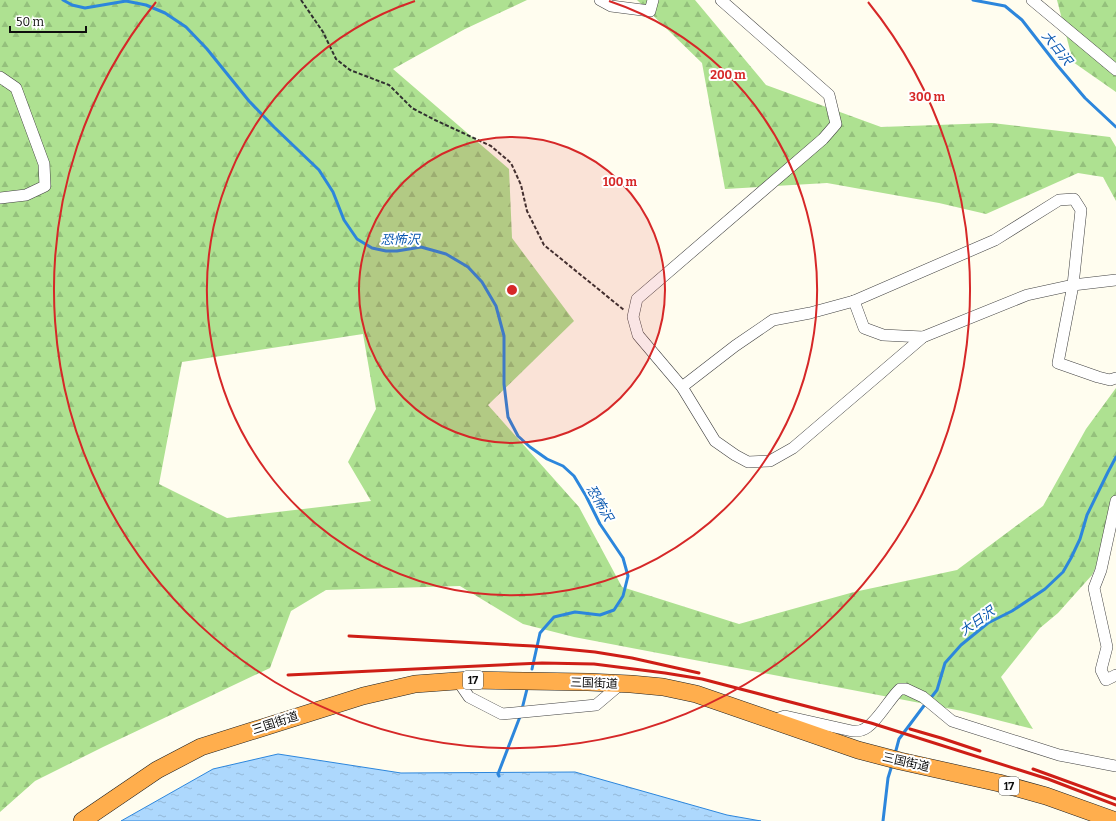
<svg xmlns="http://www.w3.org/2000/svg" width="1116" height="821" font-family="Bitter,'Noto Sans JP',serif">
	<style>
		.forest { fill: url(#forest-firs); fill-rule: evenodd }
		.water { fill: url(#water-ripples); stroke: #2c86dc }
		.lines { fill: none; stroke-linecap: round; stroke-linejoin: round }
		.stream { stroke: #2c86dc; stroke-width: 3 }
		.minor-casing { stroke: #414141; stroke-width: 12 }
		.highway-casing { stroke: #1f1f1f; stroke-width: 18 }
		.path { stroke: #303030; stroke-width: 2; stroke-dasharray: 4 2; stroke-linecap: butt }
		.minor { stroke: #fff; stroke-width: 11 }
		.highway { stroke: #ffae4d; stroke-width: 17 }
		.rail { stroke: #ce1e16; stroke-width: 3 }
		.ring { fill: none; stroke: #d62828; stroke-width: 2 }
		.labels { text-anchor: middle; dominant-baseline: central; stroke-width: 4; stroke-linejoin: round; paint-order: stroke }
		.shield { fill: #fff; stroke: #565656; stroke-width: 1 }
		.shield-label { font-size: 11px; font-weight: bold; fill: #0e0e0e }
		.street-label { font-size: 12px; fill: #0e0e0e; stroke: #fff }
		.water-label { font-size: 13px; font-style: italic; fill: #0957af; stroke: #fff }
		.centre { fill: #d62828; stroke: #fff; stroke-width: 2 }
		.ring-label { font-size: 12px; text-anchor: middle; font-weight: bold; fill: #d62828; stroke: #fff; stroke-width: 4; stroke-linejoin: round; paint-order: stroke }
	</style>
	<defs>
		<pattern id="forest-firs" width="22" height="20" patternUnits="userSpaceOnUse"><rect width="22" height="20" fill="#aee191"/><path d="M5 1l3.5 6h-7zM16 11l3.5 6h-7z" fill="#94c07c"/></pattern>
		<pattern id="water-ripples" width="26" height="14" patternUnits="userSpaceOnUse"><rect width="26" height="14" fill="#add8fd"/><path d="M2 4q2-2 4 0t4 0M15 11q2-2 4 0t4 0" fill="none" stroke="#94b8d8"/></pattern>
	</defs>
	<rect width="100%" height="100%" fill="#fffdef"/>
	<g class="forest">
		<path d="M0 0H527L465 29 393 69 509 169 512 238 574 321 488 405 579 507 622 587 739 624 854 592 957 570 1043 506 1086 429 1116 388V525L1092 575 1058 613 1040 628 1001 677 1033 729 962 711 574 637 523 624 460 586 326 590 291 611 270 668 103 747 35 781 0 812ZM363 334 376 409 348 462 371 501 227 518 159 484 182 362Z"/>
		<path d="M637 0H695L766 85 881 127 992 123 1110 137 1116 147V201L1103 177 1078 173 986 214 939 203 827 183 725 189 702 63Z"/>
		<path d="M1057 0H1116V92L1073 62Z"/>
	</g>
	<path class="water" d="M278 754 401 773 575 772 727 815 761 821H121L213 769Z"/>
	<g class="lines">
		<g class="stream">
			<path d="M63 0 72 5 85 8 126 1 146 5 165 13 186 27 207 49 249 101 274 127 319 170 333 192 344 220 357 239 372 248 386 251H397L421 247 446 254 468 267 482 282 496 306 504 336V384L508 417 518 436 530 447 547 459 563 466 574 476 586 496 600 524 623 558 628 576 623 596 614 610 600 615 575 612 554 617 540 633 532 669"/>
			<path d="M973 0 1005 6 1022 20 1057 65 1085 98 1116 127"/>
			<path d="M930 699 937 690 945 663 961 645 988 623 1012 611 1045 589 1063 572 1071 558 1080 539 1087 515 1108 472 1116 457"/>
			<path d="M522 709 527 689"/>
			<path d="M895 754 899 739 926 703"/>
			<path d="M499 776 498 774 521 714"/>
			<path d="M883 821 888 778 892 765"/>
		</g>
		<defs>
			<g id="minor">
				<path d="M600 0 611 6 650 11 653 0"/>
				<path d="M721 0 829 95 836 124 823 139 637 299 633 317 638 335 682 387 715 441 735 455 748 462 770 461 793 448 923 337 1027 295 1073 285 1116 280"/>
				<path d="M1032 0 1116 70"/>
				<path d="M0 77 16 88 44 164 45 186 26 195 0 198"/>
				<path d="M854 301 864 328 883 335 923 337"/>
				<path d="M682 387 735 346 773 320 810 313 854 301 995 240 1059 200 1074 199 1081 210 1073 285 1058 363 1098 377 1110 380 1116 378"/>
				<path d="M1116 501 1101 570 1094 588 1107 647 1101 670 1106 680 1116 675"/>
				<path d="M458 681 469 697 502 714 596 705 622 683"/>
				<path d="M773 720 785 716 852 731C855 731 860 731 862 730 875 726 889 699 900 689H906L923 697 952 721 1059 755 1116 766"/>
			</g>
			<path id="highway" d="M82 821 157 770 201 747 363 696 415 684 470 680 588 682 631 684 663 687 696 694 858 750 900 761 999 783 1046 796 1116 821"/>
		</defs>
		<use href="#minor" class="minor-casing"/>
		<use href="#highway" class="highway-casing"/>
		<path class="path" d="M301 0 323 32 336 59 350 70 389 85 412 108 435 120 491 146 511 163 521 185 527 211 544 245 624 310"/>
		<use href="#minor" class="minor"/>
		<use href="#highway" class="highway"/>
		<g class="rail">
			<path d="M349 636 533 646 595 652 632 658 699 673"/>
			<path d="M288 675 542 663 594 664 665 673 702 679 871 723 1048 779 1116 805"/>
			<path d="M910 729 941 738 980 751"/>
			<path d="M1033 769 1116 799"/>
		</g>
	</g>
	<circle cx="512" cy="290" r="153" fill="#d62828" fill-opacity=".12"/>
	<g class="ring">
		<circle cx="512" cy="290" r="153"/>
		<path d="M609 1A305 305 0 1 1 415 1"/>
		<path d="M868 2A458 458 0 1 1 156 2"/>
	</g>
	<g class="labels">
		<g class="shield">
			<rect x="463" y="671" width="20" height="18" rx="3"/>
			<rect x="999" y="777" width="20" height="18" rx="3"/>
		</g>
		<g class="shield-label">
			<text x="473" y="680">17</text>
			<text x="1009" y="786">17</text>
		</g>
		<g class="street-label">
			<text transform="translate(594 683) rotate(2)">三国街道</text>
			<text transform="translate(275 723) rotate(-18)">三国街道</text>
			<text transform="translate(906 762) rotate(13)">三国街道</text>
		</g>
		<g class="water-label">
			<text transform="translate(1057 48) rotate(51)">大日沢</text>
			<text x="400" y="239">恐怖沢</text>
			<text transform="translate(600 503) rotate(60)">恐怖沢</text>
			<text transform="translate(977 621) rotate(-36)">大日沢</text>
		</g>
	</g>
	<circle cx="512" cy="290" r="6" class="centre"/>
	<g class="ring-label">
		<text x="728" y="79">200 m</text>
		<text x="927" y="101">300 m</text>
		<text x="620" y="186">100 m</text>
	</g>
	<path d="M10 26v6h76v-6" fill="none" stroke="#0e0e0e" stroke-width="2"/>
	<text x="16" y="26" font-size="12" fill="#0e0e0e" stroke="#ffffff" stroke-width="3" paint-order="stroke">50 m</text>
</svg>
